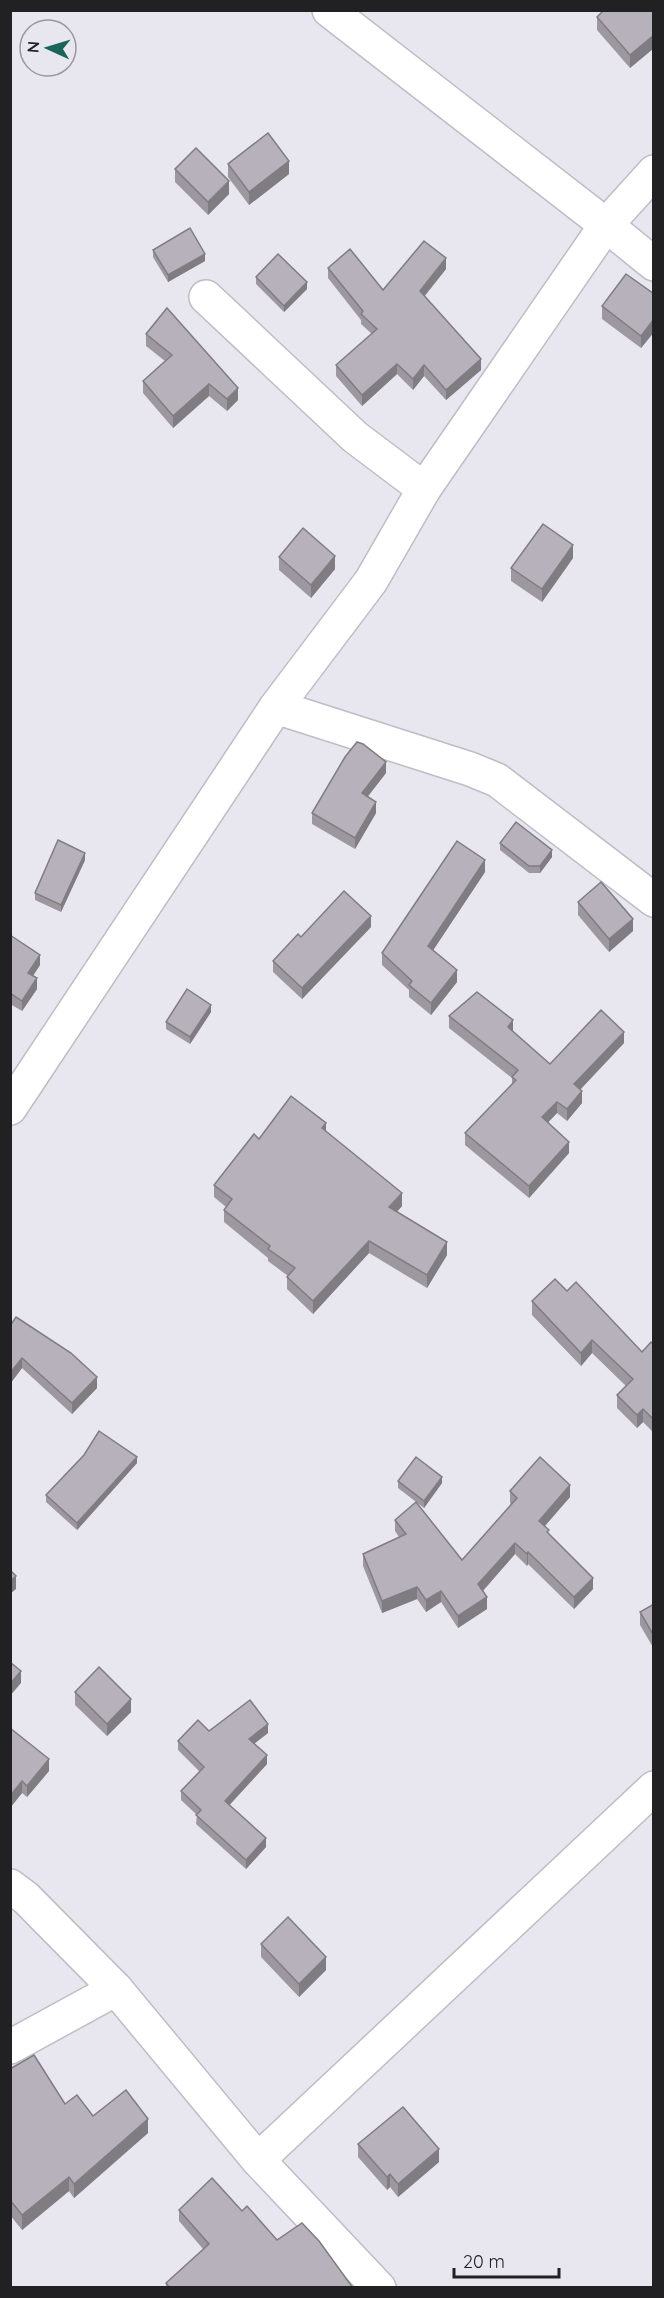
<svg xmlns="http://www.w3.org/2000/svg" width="664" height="2298" font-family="Quicksand,sans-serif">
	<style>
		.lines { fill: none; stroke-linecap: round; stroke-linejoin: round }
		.minor-casing { stroke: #bebdc5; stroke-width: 36 }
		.minor { stroke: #fff; stroke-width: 33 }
		.wall { fill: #9d98a0 }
		.shaded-wall { fill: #7f7c82 }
		.building { fill: #b6b1ba; stroke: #7f7c82; stroke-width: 1.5 }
	</style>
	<rect width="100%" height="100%" fill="#e8e7f0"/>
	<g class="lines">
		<defs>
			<g id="minor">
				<path d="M329 10 606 225 654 264"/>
				<path d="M206 297 355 437 424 489"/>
				<path d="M276 707 470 769 497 780 654 900"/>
				<path d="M10 1108 276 707 371 581 424 489 606 225 654 172"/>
				<path d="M10 1886 26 1898 116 1989 258 2160 379 2288"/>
				<path d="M10 2047 116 1989"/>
				<path d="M258 2160 654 1788"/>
			</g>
		</defs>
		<use href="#minor" class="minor-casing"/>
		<use href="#minor" class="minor"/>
	</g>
	<g class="wall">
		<path d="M654 10V48L630 68 597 30V17Z"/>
		<path d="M228 164 289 174 249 205 228 177Z"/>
		<path d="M175 169 229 194 208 215 175 182Z"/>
		<path d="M153 250 205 261 168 282 153 257Z"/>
		<path d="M328 268 383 290 446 269 425 296 481 370 446 400 424 376 413 390 397 374 362 406 336 376V365L372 334 361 324V320L328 278Z"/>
		<path d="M256 277 307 289 284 312 256 284Z"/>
		<path d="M654 294V332L641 348 602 319V306Z"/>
		<path d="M146 334 238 400 227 411 209 396 173 428 143 393V381L165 361 146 346Z"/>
		<path d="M279 557 335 569 311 598 279 570Z"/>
		<path d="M573 558 542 602 511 581V568Z"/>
		<path d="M386 773 367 797 376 813 355 849 312 824V813Z"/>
		<path d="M500 843 552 857 540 873H529L500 850Z"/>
		<path d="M85 860 61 912 35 900V893Z"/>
		<path d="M485 872 433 950 457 982 431 1015 409 997V990L382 965V953Z"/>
		<path d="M578 902 633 931 609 952 578 915Z"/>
		<path d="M371 927 302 999 273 972V961L301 937Z"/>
		<path d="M10 935 40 965 33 976 37 989 22 1011 10 1004Z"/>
		<path d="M211 1012 190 1044 166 1029V1022Z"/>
		<path d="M449 1016 513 1031 550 1064 624 1043 580 1090 582 1103 567 1121 557 1113 548 1122 569 1153 529 1198 465 1145V1133L512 1084V1078L449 1028Z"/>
		<path d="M326 1132 402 1206 397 1212 447 1255 427 1288 369 1253 313 1314 287 1289V1277L288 1276 268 1261V1258L224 1222V1210L226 1207 214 1197V1185L259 1139Z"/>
		<path d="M532 1301 642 1352 654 1345V1433L643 1422 637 1428 617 1408V1395L626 1386 592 1353 581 1366 532 1315Z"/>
		<path d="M10 1322 97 1388 72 1414 22 1368 10 1384Z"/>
		<path d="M137 1463 77 1530 46 1502V1495Z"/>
		<path d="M398 1481 442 1483 424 1508 398 1488Z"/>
		<path d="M510 1491 570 1497 544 1526 549 1534 593 1589 574 1609 528 1564 527 1566 515 1554 483 1591 487 1609 458 1628 441 1602 426 1612 417 1599 382 1613 363 1566V1554L399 1537 395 1531V1520L462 1560 512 1505 510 1503Z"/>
		<path d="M654 1604V1649L640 1625V1612Z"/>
		<path d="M75 1692 131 1712 107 1736 75 1705Z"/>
		<path d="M10 1728 49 1771 27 1797 22 1793 10 1808Z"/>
		<path d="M209 1731 268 1733 254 1743 267 1764 229 1805 266 1847 246 1869 196 1824 197 1815 181 1800V1791L200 1772 178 1750V1741Z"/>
		<path d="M261 1944 326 1970 299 1997 261 1957Z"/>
		<path d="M10 2069 65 2104 93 2116 148 2133 74 2198 69 2191 22 2230 10 2215Z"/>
		<path d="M358 2144 439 2162 398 2197 390 2187 387 2190 358 2157Z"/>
		<path d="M179 2210 242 2211 277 2240 353 2288H166V2283L203 2249 179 2221Z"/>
	</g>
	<g class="shaded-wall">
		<path d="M654 35V48L630 68V55Z"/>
		<path d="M289 161V174L249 205V192Z"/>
		<path d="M229 181V194L208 215V202Z"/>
		<path d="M205 254V261L168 282V275Z"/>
		<path d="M446 258V269L420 301V291Z"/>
		<path d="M307 282V289L284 312V306Z"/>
		<path d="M654 319V332L641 348V336Z"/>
		<path d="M481 359V370L446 400V390Z"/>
		<path d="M397 364V374L362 406V395Z"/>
		<path d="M424 365V376L413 390V379Z"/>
		<path d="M209 384V396L173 428V416Z"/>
		<path d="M238 388V400L227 411V399Z"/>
		<path d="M573 545V558L542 602V589Z"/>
		<path d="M335 556V569L311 598V585Z"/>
		<path d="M386 762V773L362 804V793Z"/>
		<path d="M376 802V813L355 849V838Z"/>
		<path d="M552 850V857L540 873V866Z"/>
		<path d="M85 853V860L61 912V905Z"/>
		<path d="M485 860V872L428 958V946Z"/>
		<path d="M371 916V927L302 999V988Z"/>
		<path d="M633 919V931L609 952V939Z"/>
		<path d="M40 955V965L28 983V973Z"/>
		<path d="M457 970V982L431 1015V1003Z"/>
		<path d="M37 978V989L22 1011V1001Z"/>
		<path d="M211 1005V1012L190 1044V1037Z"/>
		<path d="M513 1020V1032L508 1027Z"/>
		<path d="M624 1032V1043L574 1096V1084Z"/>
		<path d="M582 1091V1103L567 1121V1109Z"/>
		<path d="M557 1102V1113L542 1129V1117Z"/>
		<path d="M326 1123V1135L322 1128Z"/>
		<path d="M569 1142V1153L529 1198V1186Z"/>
		<path d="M402 1193V1206L389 1220V1207Z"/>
		<path d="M369 1241V1253L313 1314V1301Z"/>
		<path d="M447 1242V1255L427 1288V1275Z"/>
		<path d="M592 1340V1353L581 1366V1353Z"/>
		<path d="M22 1358V1368L10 1384V1373Z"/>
		<path d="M97 1377V1388L72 1414V1403Z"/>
		<path d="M643 1409V1422L637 1428V1415Z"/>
		<path d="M137 1457V1463L77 1530V1523Z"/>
		<path d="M442 1477V1483L424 1508V1501Z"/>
		<path d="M570 1485V1497L539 1533V1521Z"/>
		<path d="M515 1543V1554L478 1596V1584Z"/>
		<path d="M528 1552V1564L527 1566V1554Z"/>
		<path d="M16 1576V1589L10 1594V1581Z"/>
		<path d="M593 1578V1589L574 1609V1597Z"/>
		<path d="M417 1587V1599L382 1613V1601Z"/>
		<path d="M441 1591V1602L426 1612V1600Z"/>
		<path d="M487 1597V1609L458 1628V1616Z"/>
		<path d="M12 1598V1611L10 1613V1600Z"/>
		<path d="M21 1671V1683L10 1696V1684Z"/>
		<path d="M131 1699V1712L107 1736V1724Z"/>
		<path d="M268 1724V1733L249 1748V1739Z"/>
		<path d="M267 1755V1764L225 1810V1801Z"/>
		<path d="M49 1759V1771L27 1797V1786Z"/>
		<path d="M22 1781V1793L10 1808V1796Z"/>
		<path d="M266 1838V1847L246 1869V1860Z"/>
		<path d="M326 1957V1970L299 1997V1984Z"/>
		<path d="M148 2119V2133L74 2198V2184Z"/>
		<path d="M439 2149V2162L398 2197V2184Z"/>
		<path d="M390 2174V2187L387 2190V2177Z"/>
		<path d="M69 2177V2191L22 2230V2215Z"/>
	</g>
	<g class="building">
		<path d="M604 10H654V35L630 55 597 17Z"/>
		<path d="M268 133 289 161 249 192 228 164Z"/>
		<path d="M196 148 229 181 208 202 175 169Z"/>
		<path d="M190 228 205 254 168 275 153 250Z"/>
		<path d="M424 241 446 258 420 291 481 359 446 390 424 365 413 379 397 364 362 395 336 365 377 329 361 314 363 311 328 268 350 249 383 290Z"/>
		<path d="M278 254 307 282 284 306 256 277Z"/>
		<path d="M626 274 654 294V319L641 336 602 306Z"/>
		<path d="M167 308 238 388 227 399 209 384 173 416 143 381 172 355 146 334Z"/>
		<path d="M543 524 573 545 542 589 511 568Z"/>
		<path d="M303 528 335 556 311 585 279 557Z"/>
		<path d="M357 742 363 744 386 762 362 793 376 802 355 838 312 813 345 757Z"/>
		<path d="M516 822 552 850 540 866H529L500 843Z"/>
		<path d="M58 840 85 853 61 905 35 893Z"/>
		<path d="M457 841 485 860 428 946 457 970 431 1003 409 985 412 981 382 953Z"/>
		<path d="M601 882 633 919 609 939 578 902Z"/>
		<path d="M344 891 371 916 302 988 273 961 298 934 301 937Z"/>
		<path d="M10 935 40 955 28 973 37 978 22 1001 10 993Z"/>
		<path d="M187 989 211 1005 190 1037 166 1022Z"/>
		<path d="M477 992 513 1020 508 1027 550 1064 601 1010 624 1032 574 1084 582 1091 567 1109 557 1102 542 1117 569 1142 529 1186 465 1133 516 1080 512 1077 518 1070 449 1016Z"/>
		<path d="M291 1096 326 1123 322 1128 402 1193 389 1207 447 1242 427 1275 369 1241 313 1301 287 1277 295 1268 268 1249 270 1246 224 1210 232 1199 214 1185 254 1134 259 1139Z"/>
		<path d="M555 1279 567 1291 576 1282 642 1352 651 1342 654 1345V1420L643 1409 637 1415 617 1395 633 1379 592 1340 581 1353 532 1301Z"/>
		<path d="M16 1317 71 1353 97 1377 72 1403 22 1358 10 1373V1322L12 1323Z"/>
		<path d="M99 1431 137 1457 77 1523 46 1495 84 1455Z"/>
		<path d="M416 1457 442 1477 424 1501 398 1481Z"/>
		<path d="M540 1457 570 1485 539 1521 549 1530 547 1532 593 1578 574 1597 528 1552 527 1554 515 1543 478 1584 487 1597 458 1616 441 1591 426 1600 417 1587 382 1601 363 1554 406 1534 395 1520 416 1502 462 1560 517 1498 510 1491Z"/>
		<path d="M10 1570 16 1576 10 1581Z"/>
		<path d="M654 1604V1636L640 1612Z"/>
		<path d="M10 1662 21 1671 10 1684Z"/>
		<path d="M99 1667 131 1699 107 1724 75 1692Z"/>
		<path d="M250 1700 268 1724 249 1739 267 1755 225 1801 266 1838 246 1860 196 1815 201 1810 181 1791 204 1767 178 1741 198 1720 209 1731Z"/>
		<path d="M10 1728 49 1759 27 1786 22 1781 10 1796Z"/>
		<path d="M288 1917 326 1957 299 1984 261 1944Z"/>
		<path d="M34 2055 65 2104 77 2095 93 2116 126 2090 148 2119 74 2184 69 2177 22 2215 10 2200V2069Z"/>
		<path d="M403 2107 439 2149 398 2184 390 2174 387 2177 358 2144Z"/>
		<path d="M212 2178 242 2211 247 2206 277 2240 302 2223 319 2241 353 2288H170L166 2283 209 2244 179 2210Z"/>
	</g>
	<rect width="664" height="2298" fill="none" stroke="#212124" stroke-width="24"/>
	<g transform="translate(48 48) rotate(274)"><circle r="28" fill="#e8e7f0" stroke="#98989e" stroke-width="1.5"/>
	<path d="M0-4.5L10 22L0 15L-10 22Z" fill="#1b645a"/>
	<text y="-9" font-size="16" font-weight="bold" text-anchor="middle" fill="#212124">N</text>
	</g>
	<path d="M454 2268v9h105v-9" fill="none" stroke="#212124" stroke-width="3"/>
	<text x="463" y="2268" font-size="18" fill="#212124" stroke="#e8e7f0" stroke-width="4.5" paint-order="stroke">20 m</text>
</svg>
